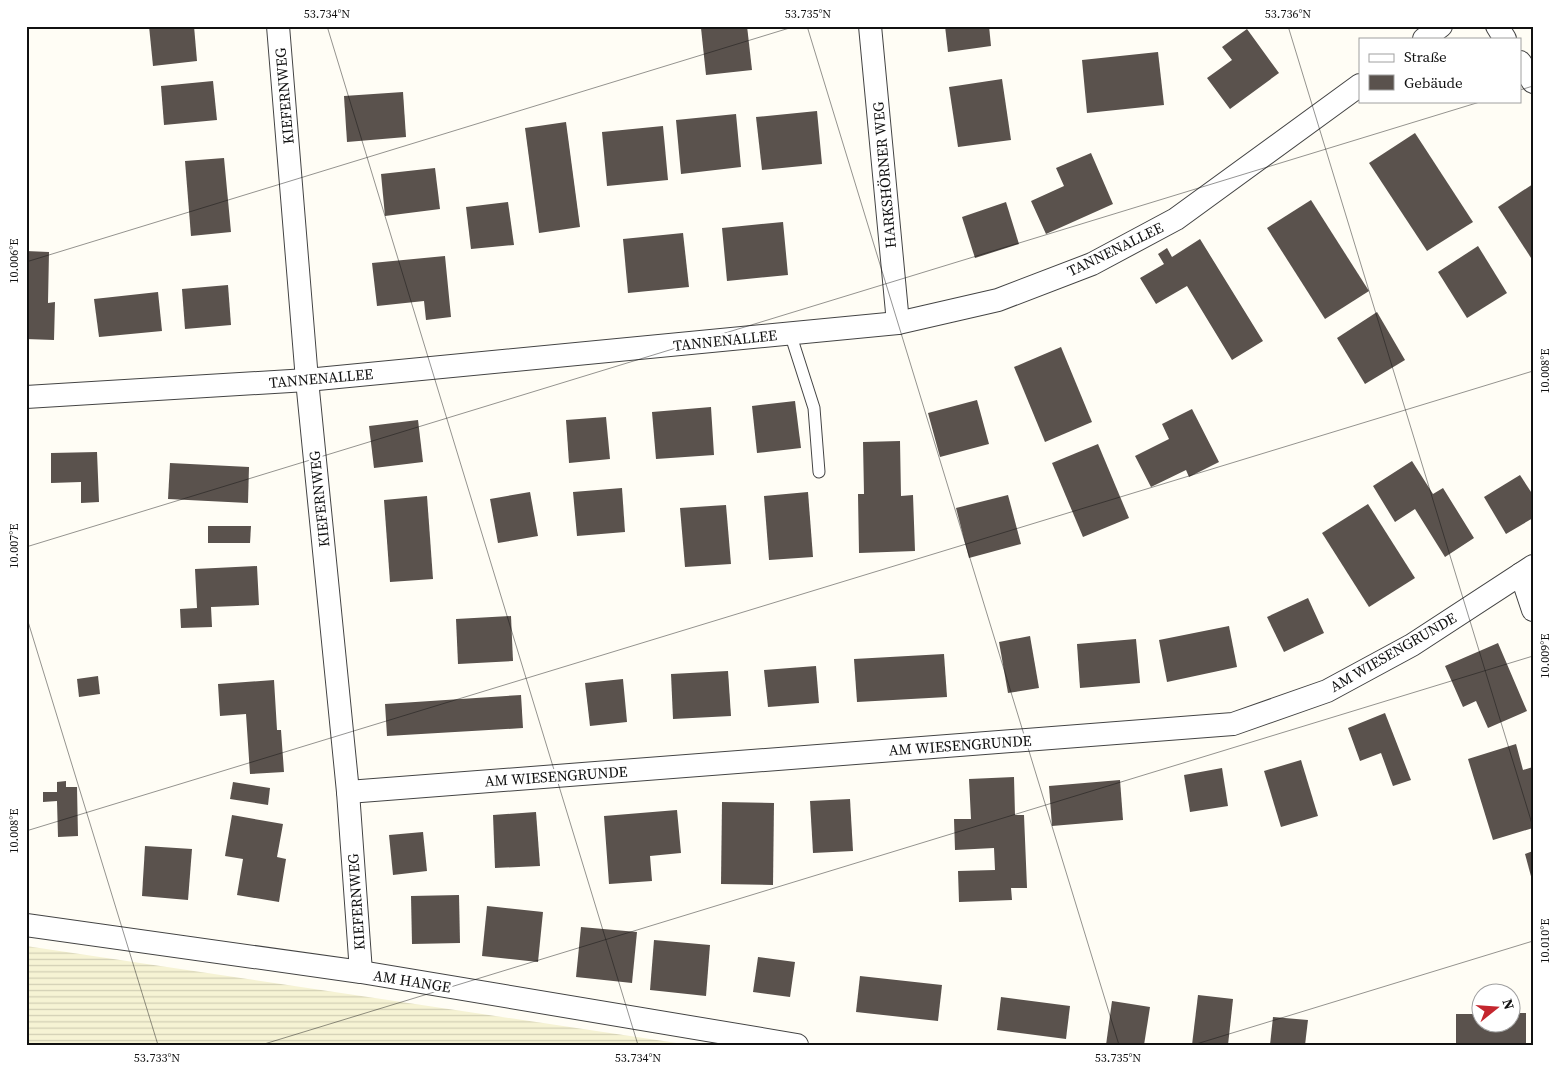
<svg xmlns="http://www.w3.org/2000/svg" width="1559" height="1071" font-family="'Source Serif 4',serif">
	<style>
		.farmland { fill: url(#farmland-rules) }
		.building { fill: #5a524d }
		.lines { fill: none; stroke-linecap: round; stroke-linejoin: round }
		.lane-casing { stroke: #444; stroke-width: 13 }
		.street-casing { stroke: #444; stroke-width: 24 }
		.lane { stroke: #fff; stroke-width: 11 }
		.street { stroke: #fff; stroke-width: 22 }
		.ticks { fill: none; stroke: #111; stroke-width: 1; stroke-opacity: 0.45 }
		.labels { text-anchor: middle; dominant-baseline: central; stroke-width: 5; stroke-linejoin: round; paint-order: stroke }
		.street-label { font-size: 15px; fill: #111; stroke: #fff }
		.neatline { fill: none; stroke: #111; stroke-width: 2 }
		.ticks-label { font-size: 12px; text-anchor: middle; fill: #111 }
	</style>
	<defs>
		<pattern id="farmland-rules" width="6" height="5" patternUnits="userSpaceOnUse" patternTransform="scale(1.25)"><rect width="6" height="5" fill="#f6f3d4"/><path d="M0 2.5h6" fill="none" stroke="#d2cfb5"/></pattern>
	</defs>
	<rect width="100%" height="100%" fill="#fffdf5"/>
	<path class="farmland" d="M26 946 690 1045H26Z"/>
	<g class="building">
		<path d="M149 26H194L197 61 153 66Z"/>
		<path d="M718 26H747L752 70 706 75 701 28Z"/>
		<path d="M945 26H989L991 46 948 52Z"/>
		<path d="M1247 29 1279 73 1230 109 1207 78 1232 60 1222 47Z"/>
		<path d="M1158 52 1164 105 1087 113 1082 60Z"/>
		<path d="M1002 79 1011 140 958 147 949 87Z"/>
		<path d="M213 81 217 120 164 125 161 86Z"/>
		<path d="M403 92 406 137 347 142 344 96Z"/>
		<path d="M817 111 822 164 762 170 756 117Z"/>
		<path d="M736 114 741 167 681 174 676 120Z"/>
		<path d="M566 122 580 227 539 233 525 128Z"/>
		<path d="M663 126 668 180 607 186 602 132Z"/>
		<path d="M1415 133 1473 222 1427 251 1369 163Z"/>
		<path d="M1091 153 1113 204 1046 234 1031 201 1064 186 1056 168Z"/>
		<path d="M224 158 231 232 191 236 185 161Z"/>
		<path d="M435 168 440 209 385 216 381 174Z"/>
		<path d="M1533 184V261L1498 207Z"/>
		<path d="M1311 200 1369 291 1325 319 1267 228Z"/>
		<path d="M508 202 514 245 471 249 466 207Z"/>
		<path d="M1006 202 1019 244 975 258 962 217Z"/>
		<path d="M783 222 788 275 727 281 722 228Z"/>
		<path d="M683 233 689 287 628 293 623 239Z"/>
		<path d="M1200 239 1263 341 1232 360 1187 286 1156 304 1140 278 1164 264 1158 254 1167 248 1172 257Z"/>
		<path d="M1478 246 1507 293 1467 318 1438 272Z"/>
		<path d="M26 251 49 252 48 303 55 302 54 340 26 339Z"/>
		<path d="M445 256 451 317 426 320 424 301 377 306 372 263Z"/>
		<path d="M228 285 231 325 185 329 182 289Z"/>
		<path d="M158 292 162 331 99 337 94 299Z"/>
		<path d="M1377 312 1405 360 1365 384 1337 338Z"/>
		<path d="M1061 347 1092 422 1045 442 1014 367Z"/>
		<path d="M977 400 989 444 940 457 928 413Z"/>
		<path d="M795 401 801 448 757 453 752 406Z"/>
		<path d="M711 407 714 455 656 459 652 412Z"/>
		<path d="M1192 409 1219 462 1189 477 1186 470 1151 487 1135 456 1169 439 1162 424Z"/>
		<path d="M606 417 610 459 569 463 566 420Z"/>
		<path d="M418 420 423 462 374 468 369 426Z"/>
		<path d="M900 441 901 496 913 495 915 551 859 553 858 494H864L863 442Z"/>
		<path d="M1098 444 1129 518 1083 537 1052 463Z"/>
		<path d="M97 452 99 502 81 503V482L51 483V453Z"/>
		<path d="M1412 461 1433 494 1443 488 1474 538 1445 557 1415 509 1395 522 1373 486Z"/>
		<path d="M170 463 249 467 248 503 168 499Z"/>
		<path d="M1520 475 1533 495V518L1506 534 1484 497Z"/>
		<path d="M622 488 625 532 577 536 573 492Z"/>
		<path d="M530 492 538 536 498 543 490 499Z"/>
		<path d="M808 492 813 557 769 560 764 496Z"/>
		<path d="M1008 495 1021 544 969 558 956 508Z"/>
		<path d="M427 496 433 579 390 582 384 500Z"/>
		<path d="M1368 504 1415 578 1369 607 1322 533Z"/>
		<path d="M726 505 731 564 685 567 680 508Z"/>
		<path d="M208 526H251L250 543H208Z"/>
		<path d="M257 566 259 605 211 607 212 627 181 628 180 609 197 608 195 569Z"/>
		<path d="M1308 598 1324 633 1284 652 1267 617Z"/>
		<path d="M511 616 513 661 458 664 456 619Z"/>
		<path d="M1229 626 1237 667 1167 682 1159 640Z"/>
		<path d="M1030 636 1039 688 1008 693 999 642Z"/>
		<path d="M1136 639 1140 683 1080 688 1077 644Z"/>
		<path d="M1498 643 1527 711 1488 728 1476 701 1463 707 1445 666Z"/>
		<path d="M944 654 947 697 857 702 854 659Z"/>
		<path d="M816 666 819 703 768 707 764 670Z"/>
		<path d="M728 671 731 716 673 719 671 674Z"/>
		<path d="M98 676 100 694 79 697 77 679Z"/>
		<path d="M623 679 627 722 590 726 585 683Z"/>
		<path d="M274 680 277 730H281L284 772 250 774 246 714 220 716 218 684Z"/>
		<path d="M521 695 523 728 387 736 385 704Z"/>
		<path d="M1385 713 1411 780 1393 786 1381 753 1360 761 1348 728Z"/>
		<path d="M1516 744 1523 770 1533 767V828L1493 840 1468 759Z"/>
		<path d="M1301 760 1318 816 1281 827 1264 771Z"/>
		<path d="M1222 768 1228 806 1190 812 1184 775Z"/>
		<path d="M1014 777 1015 815H1024L1027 888H1011L1012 900 959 902 958 871 995 870 994 848 955 850 954 819H971L969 779Z"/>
		<path d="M1120 780 1123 820 1052 826 1049 786Z"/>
		<path d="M66 781V787H77L78 836 58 837 57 801 43 802V792H57V782Z"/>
		<path d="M233 782 270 788 268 805 230 799Z"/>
		<path d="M850 799 853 851 813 853 810 801Z"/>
		<path d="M722 802 774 803 773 885 721 884Z"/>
		<path d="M677 810 681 853 650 856 652 881 609 884 604 816Z"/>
		<path d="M536 812 540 866 495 868 493 815Z"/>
		<path d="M232 815 283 824 277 857 286 859 279 902 237 895 243 859 225 856Z"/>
		<path d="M423 832 427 871 393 875 389 835Z"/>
		<path d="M145 846 192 849 188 900 142 896Z"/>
		<path d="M1533 851V879L1532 880 1525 854Z"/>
		<path d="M459 895 460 943 412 944 411 896Z"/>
		<path d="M487 906 543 912 538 962 482 956Z"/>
		<path d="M581 927 637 932 632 983 576 977Z"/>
		<path d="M654 940 710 945 706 996 650 990Z"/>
		<path d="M758 957 795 962 790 997 753 992Z"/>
		<path d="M860 976 942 985 938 1021 856 1012Z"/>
		<path d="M1198 995 1233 999 1228 1045H1192Z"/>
		<path d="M1001 997 1070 1006 1066 1039 997 1030Z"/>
		<path d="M1112 1001 1150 1007 1144 1045H1106Z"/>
		<path d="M1512 1013H1526V1045H1456V1014H1482V1024H1512Z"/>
		<path d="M1273 1017 1308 1020 1305 1045H1270Z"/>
	</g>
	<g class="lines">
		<defs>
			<path id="lane" d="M790 333 814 408 819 472"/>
			<g id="street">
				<path d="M278 26 307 380 348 792 361 972"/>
				<path d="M870 26 898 323"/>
				<path d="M1497 26 1505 39"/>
				<path d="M1424 39 1441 26"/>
				<path d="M1520 62 1533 82"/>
				<path d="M26 397 307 380 898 323 998 300 1092 264 1176 219 1360 85"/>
				<path d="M1521 574 1533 610"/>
				<path d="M348 792 1233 724 1327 691 1412 645 1533 566"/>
				<path d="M26 925 361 972 797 1045"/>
			</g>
		</defs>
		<use href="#lane" class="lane-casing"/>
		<use href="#street" class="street-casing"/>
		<use href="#lane" class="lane"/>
		<use href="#street" class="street"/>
	</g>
	<path class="ticks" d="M327 26 638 1045M807 26 1119 1045M1288 26 1533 827M1520 90 1533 86M26 262 796 26M26 547 1483 101M26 615 158 1045M26 831 1533 371M261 1045 1533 656M1193 1045 1533 941"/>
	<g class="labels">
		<g class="street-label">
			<text transform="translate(284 96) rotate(-95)">KIEFERNWEG</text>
			<text transform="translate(884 175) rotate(-95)">HARKSHÖRNER WEG</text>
			<text transform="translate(1115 249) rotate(-26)">TANNENALLEE</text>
			<text transform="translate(725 340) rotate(-6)">TANNENALLEE</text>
			<text transform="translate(321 378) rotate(-5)">TANNENALLEE</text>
			<text transform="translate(319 499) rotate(-96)">KIEFERNWEG</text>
			<text transform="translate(1393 652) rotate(-30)">AM WIESENGRUNDE</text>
			<text transform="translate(960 745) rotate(-4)">AM WIESENGRUNDE</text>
			<text transform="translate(556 776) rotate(-4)">AM WIESENGRUNDE</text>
			<text transform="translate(356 902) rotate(-94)">KIEFERNWEG</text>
			<text transform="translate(412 981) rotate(9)">AM HANGE</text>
		</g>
	</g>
	<rect width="1559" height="1071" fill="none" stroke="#ffffff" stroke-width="55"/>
	<rect x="1359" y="38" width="162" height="65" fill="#ffffff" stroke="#a0a0a0"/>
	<rect x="1369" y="54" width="25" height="8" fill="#ffffff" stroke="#a0a0a0"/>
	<text x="1404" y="62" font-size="15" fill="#111111">Straße</text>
	<rect x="1369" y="75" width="25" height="15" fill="#5a524d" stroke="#a0a0a0"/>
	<text x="1404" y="88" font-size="15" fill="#111111">Gebäude</text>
	<g transform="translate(1496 1008) rotate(73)"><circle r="24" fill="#ffffff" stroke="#a0a0a0"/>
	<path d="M0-4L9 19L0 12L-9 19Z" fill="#c4262e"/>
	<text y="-8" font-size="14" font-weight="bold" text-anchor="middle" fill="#111111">N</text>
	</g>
	<rect x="28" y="28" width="1504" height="1016" class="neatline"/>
	<g class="ticks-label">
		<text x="327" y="18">53.734°N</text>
		<text x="808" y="18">53.735°N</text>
		<text x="1288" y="18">53.736°N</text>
		<text transform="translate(14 261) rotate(-90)" y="4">10.006°E</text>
		<text transform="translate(1545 371) rotate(-90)" y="4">10.008°E</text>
		<text transform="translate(14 546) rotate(-90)" y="4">10.007°E</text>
		<text transform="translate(1545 656) rotate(-90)" y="4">10.009°E</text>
		<text transform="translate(14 831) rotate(-90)" y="4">10.008°E</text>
		<text transform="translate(1545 941) rotate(-90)" y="4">10.010°E</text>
		<text x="157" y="1062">53.733°N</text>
		<text x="638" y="1062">53.734°N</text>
		<text x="1118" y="1062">53.735°N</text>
	</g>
</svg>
